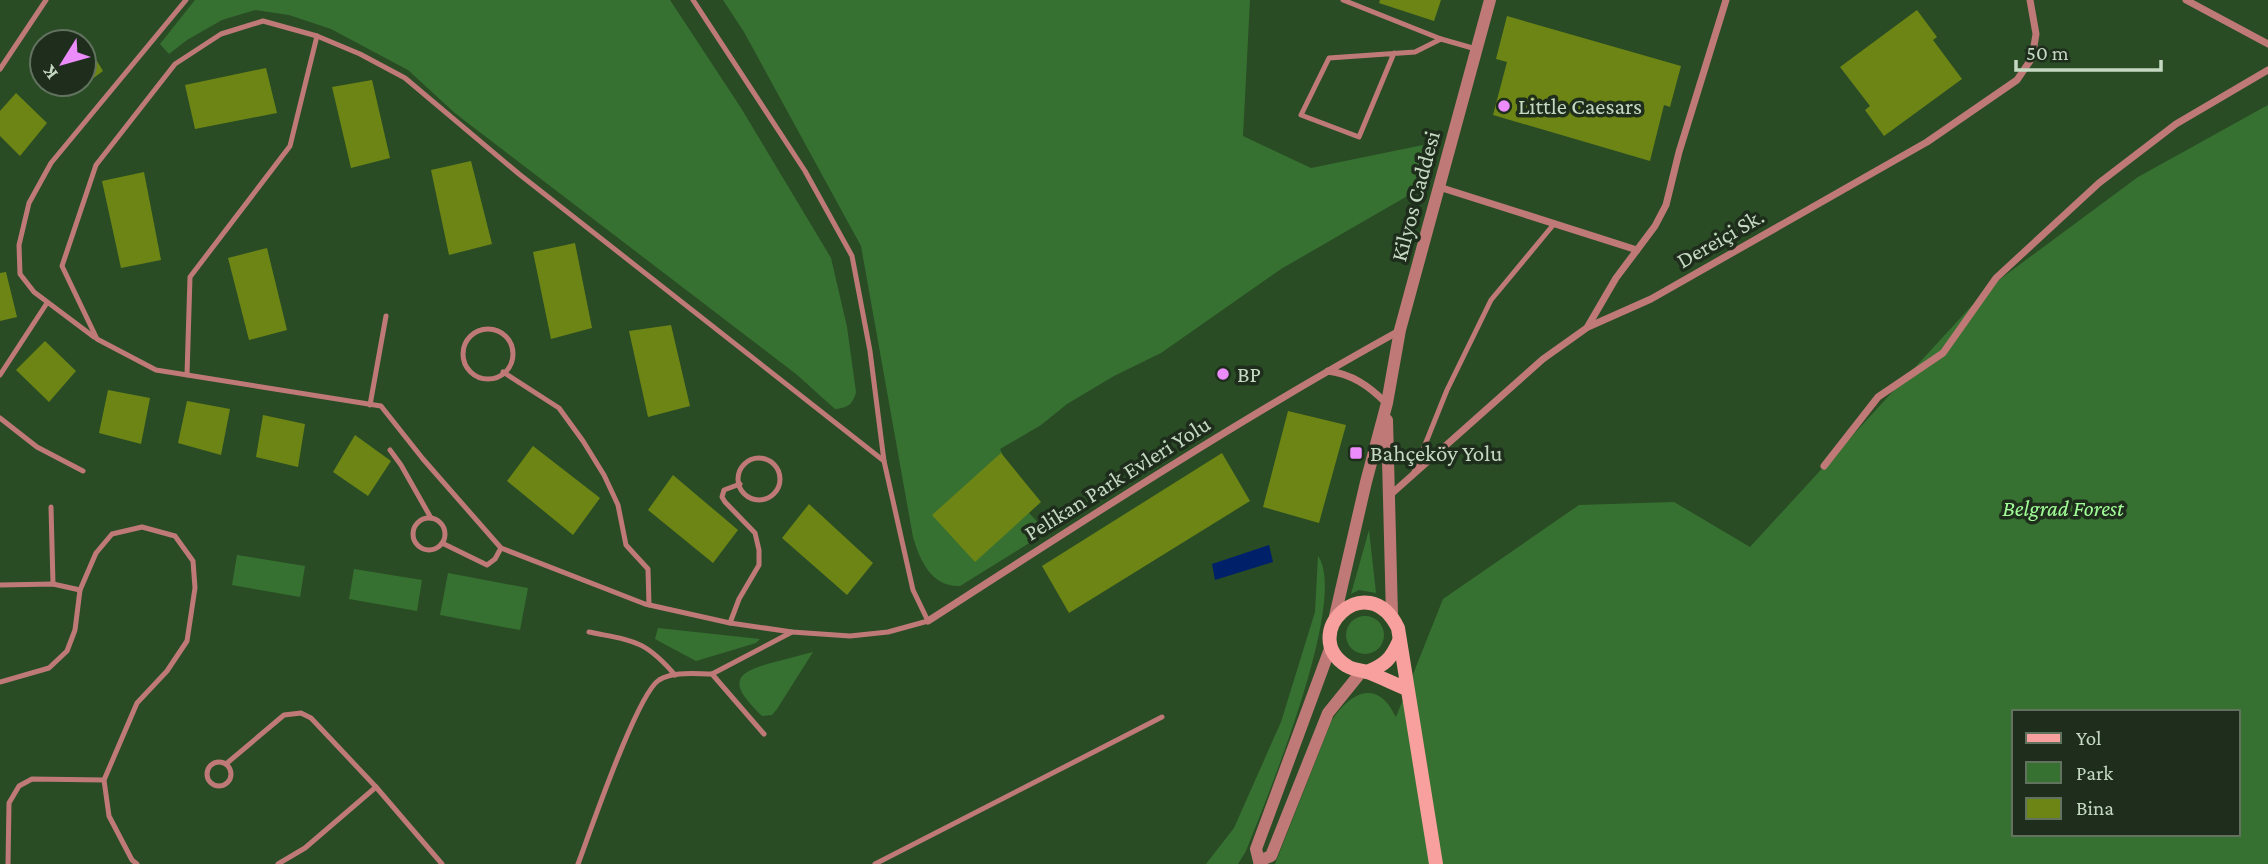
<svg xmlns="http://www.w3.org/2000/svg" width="2268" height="864" font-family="'Crimson Pro',serif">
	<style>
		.green { fill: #377131; fill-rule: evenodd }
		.water { fill: #002069 }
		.building { fill: #6d8515 }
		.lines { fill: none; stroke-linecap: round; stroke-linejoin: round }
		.service { stroke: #bf7a78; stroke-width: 5 }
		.minor { stroke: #bf7a78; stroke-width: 7 }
		.tertiary { stroke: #bf7a78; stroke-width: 12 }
		.secondary { stroke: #f7a09d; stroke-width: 14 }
		.poi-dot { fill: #ec8cfb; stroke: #1e2d1c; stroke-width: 2.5 }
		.labels { text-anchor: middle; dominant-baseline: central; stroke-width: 7; stroke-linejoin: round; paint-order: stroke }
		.poi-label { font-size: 23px; fill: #c5d9c2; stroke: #1e2d1c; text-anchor: start }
		.street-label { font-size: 23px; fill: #c5d9c2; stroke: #1e2d1c }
		.park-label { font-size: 23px; font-style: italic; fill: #a1fe97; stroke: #1e2d1c }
	</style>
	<rect width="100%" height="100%" fill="#294c25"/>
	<g class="green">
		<path d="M195 0H670L741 108 831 258 847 327 856 392C853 404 848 408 835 409L796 374 456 114 408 70 331 29 289 15 255 10 222 20 187 40 169 54 160 44Z"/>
		<path d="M723 0H1250L1243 136 1311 168 1423 145 1416 191 1281 269 1161 353 1114 376 1067 404 1041 425 1000 449 1029 513 1047 532 960 586C931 587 920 560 913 537L861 246 744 32Z"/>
		<path d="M2268 105V864H1275L1331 722C1342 704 1366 679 1387 703 1391 707 1393 713 1396 717L1443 599 1579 505 1674 502 1750 547 1988 288 2138 177ZM2014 712H2238V834H2014Z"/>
		<path d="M1369 530 1376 593 1359 590 1351 594Z"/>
		<path d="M237 555 305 566 300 597 232 585Z"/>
		<path d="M1318 556C1349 600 1266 800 1246 851L1238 864H1206L1234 828 1281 722 1315 612Z"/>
		<path d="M354 569 422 580 417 611 349 599Z"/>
		<path d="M448 573 528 588 520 630 440 615Z"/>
		<circle cx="1365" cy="635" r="19"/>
		<path d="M658 628 760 639 756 643 696 661 655 639Z"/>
		<path d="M813 652 777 709 772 715 762 716C729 684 731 673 775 662 788 659 800 655 813 652Z"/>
	</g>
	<path class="water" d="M1269 545 1273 562 1215 580 1212 564Z"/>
	<g class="building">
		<path d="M1380 0H1441L1434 21 1379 3Z"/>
		<path d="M1917 10 1937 37 1933 40 1962 79 1884 136 1865 110 1870 106 1840 67Z"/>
		<path d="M1507 16 1681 66 1670 107 1664 105 1650 161 1493 115 1507 62 1496 59Z"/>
		<path d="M84 40 103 71 84 85Z"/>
		<path d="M266 68 277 113 195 129 185 85Z"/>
		<path d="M372 80 390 158 351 168 332 87Z"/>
		<path d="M16 93 47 123 20 156 0 136V111Z"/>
		<path d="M471 161 492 244 449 255 431 170Z"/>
		<path d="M144 172 161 260 121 268 102 181Z"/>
		<path d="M575 243 592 328 551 339 533 252Z"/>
		<path d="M267 248 287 330 249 340 228 258Z"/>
		<path d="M6 272 17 317 0 321V273Z"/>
		<path d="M671 325 690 406 648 417 629 331Z"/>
		<path d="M45 341 76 371 49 402 16 370Z"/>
		<path d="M108 390 150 398 141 444 99 433Z"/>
		<path d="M187 401 230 409 221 455 178 443Z"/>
		<path d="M1288 411 1346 425 1319 523 1263 507Z"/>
		<path d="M263 415 305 424 298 467 256 457Z"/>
		<path d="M355 435 391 461 368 496 333 472Z"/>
		<path d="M533 446 600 498 573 535 507 481Z"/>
		<path d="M1001 453 1041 502 975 562 932 515Z"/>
		<path d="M1222 453 1250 501 1069 613 1042 566Z"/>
		<path d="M673 475 738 530 713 563 648 510Z"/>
		<path d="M809 504 873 563 847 595 782 538Z"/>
	</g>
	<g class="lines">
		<g class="service">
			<path d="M693 0 805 171 852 256 870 351 884 461"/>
			<path d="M1343 0 1441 39"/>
			<path d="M263 21 317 36 360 54 405 78 519 174 884 461 913 590 928 621 888 632 850 636 792 632 730 623 645 604 501 548 423 459 381 406 156 370 97 339 62 266 96 165 175 64 221 34Z"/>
			<path d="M1394 53 1359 137 1301 115 1329 58 1415 52 1441 39 1476 49"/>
			<path d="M0 69 46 0"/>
			<circle cx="488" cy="354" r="25"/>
			<path d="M94 337 34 292 20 274 19 245 29 203 51 163 186 0"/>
			<path d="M503 372 559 408 583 441 604 475 618 505 626 545 648 569 649 605"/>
			<path d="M0 375 47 303"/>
			<path d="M187 375 190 277 290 146 317 36"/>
			<path d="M370 405 386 316"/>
			<path d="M0 418 37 447 83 471"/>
			<path d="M390 450 401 465 431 518"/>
			<circle cx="759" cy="479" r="21"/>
			<path d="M1414 472 1447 390 1491 300 1554 224"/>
			<path d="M51 507 53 584"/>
			<circle cx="429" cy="534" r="16"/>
			<path d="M442 543 487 565 495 559 501 548"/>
			<path d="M0 585 53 584 80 590"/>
			<path d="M730 623 739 599 759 565V550L755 533 725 502 722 497 724 490 740 484"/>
			<path d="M589 632C633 641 644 639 675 675"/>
			<path d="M712 674 792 632"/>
			<path d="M0 682 49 668 67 651 75 630 80 590 96 553 112 534 142 527 175 536 193 561 195 588 187 641 167 671 137 703 104 780 109 816 132 860 137 864"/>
			<circle cx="219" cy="774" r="12"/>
			<path d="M226 764 284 715 301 713 311 718 376 787 442 864"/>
			<path d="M8 864 9 803 19 786 32 779 104 780"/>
			<path d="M278 864 305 848 376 787"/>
			<path d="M578 864C590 832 637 694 659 680 674 671 695 674 712 674L764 734"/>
			<path d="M875 864 1162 717"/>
		</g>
		<g class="minor">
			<path d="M2186 0 2268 44"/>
			<path d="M1439 187 1637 250"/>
			<path d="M1588 326 1616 278 1655 226 1666 205 1679 152 1726 0"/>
			<path d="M1328 371C1352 374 1369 386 1386 403"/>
			<path d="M1824 466 1878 397 1943 353 1996 278 2099 183 2176 124 2268 70"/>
			<path d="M1389 496 1543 359 1588 327 1651 299 1927 142 2017 80 2032 58 2036 34 2030 0"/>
			<path d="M928 621C1083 521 1238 420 1399 331"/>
		</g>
		<g class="tertiary">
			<path d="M1387 420 1392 616"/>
			<path d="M1335 616 1366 482 1387 403 1400 330 1490 0"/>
			<path d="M1259 861 1256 849 1331 646"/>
			<path d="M1259 861 1271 856 1328 713 1362 671"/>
		</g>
		<g class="secondary">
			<path d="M1367 672C1385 665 1391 659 1399 641"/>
			<path d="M1407 689C1394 684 1381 677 1367 672 1361 670 1353 670 1347 666 1297 635 1367 565 1398 628L1436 864"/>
		</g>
	</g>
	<g class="poi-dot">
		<circle cx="1504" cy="106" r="7"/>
		<circle cx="1223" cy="374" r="7"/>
		<rect x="1349" y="446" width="14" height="14" rx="3.5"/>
	</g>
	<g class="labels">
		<g class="poi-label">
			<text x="1518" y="106">Little Caesars</text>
			<text x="1237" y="374">BP</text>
			<text x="1370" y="453">Bahçeköy Yolu</text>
		</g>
		<g class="street-label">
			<text transform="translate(1415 196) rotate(-75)">Kilyos Caddesi</text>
			<text transform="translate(1720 238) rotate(-30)">Dereiçi Sk.</text>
			<text transform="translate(1117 478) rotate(-32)">Pelikan Park Evleri Yolu</text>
		</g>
		<g class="park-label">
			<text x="2063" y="508">Belgrad Forest</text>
		</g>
	</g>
	<rect x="2012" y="710" width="228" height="126" fill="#1e2d1c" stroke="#61725e" stroke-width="2"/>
	<rect x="2026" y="733" width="35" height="10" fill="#f7a09d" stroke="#61725e" stroke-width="2"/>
	<text x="2076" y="745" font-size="21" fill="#c5d9c2">Yol</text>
	<rect x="2026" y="762" width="35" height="21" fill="#377131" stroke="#61725e" stroke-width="2"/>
	<text x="2076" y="780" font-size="21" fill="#c5d9c2">Park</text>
	<rect x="2026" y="798" width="35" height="21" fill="#6d8515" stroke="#61725e" stroke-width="2"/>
	<text x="2076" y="815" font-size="21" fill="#c5d9c2">Bina</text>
	<g transform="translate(63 63) rotate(233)"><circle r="33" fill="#1e2d1c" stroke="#61725e" stroke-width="2"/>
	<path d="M0-5L12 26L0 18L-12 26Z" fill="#ec8cfb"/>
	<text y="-10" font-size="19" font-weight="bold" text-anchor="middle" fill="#c5d9c2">K</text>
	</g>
	<path d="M2016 60v10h145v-10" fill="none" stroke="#c5d9c2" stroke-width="3.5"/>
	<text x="2026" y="60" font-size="21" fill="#c5d9c2" stroke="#1e2d1c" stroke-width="5" paint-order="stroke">50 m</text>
</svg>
